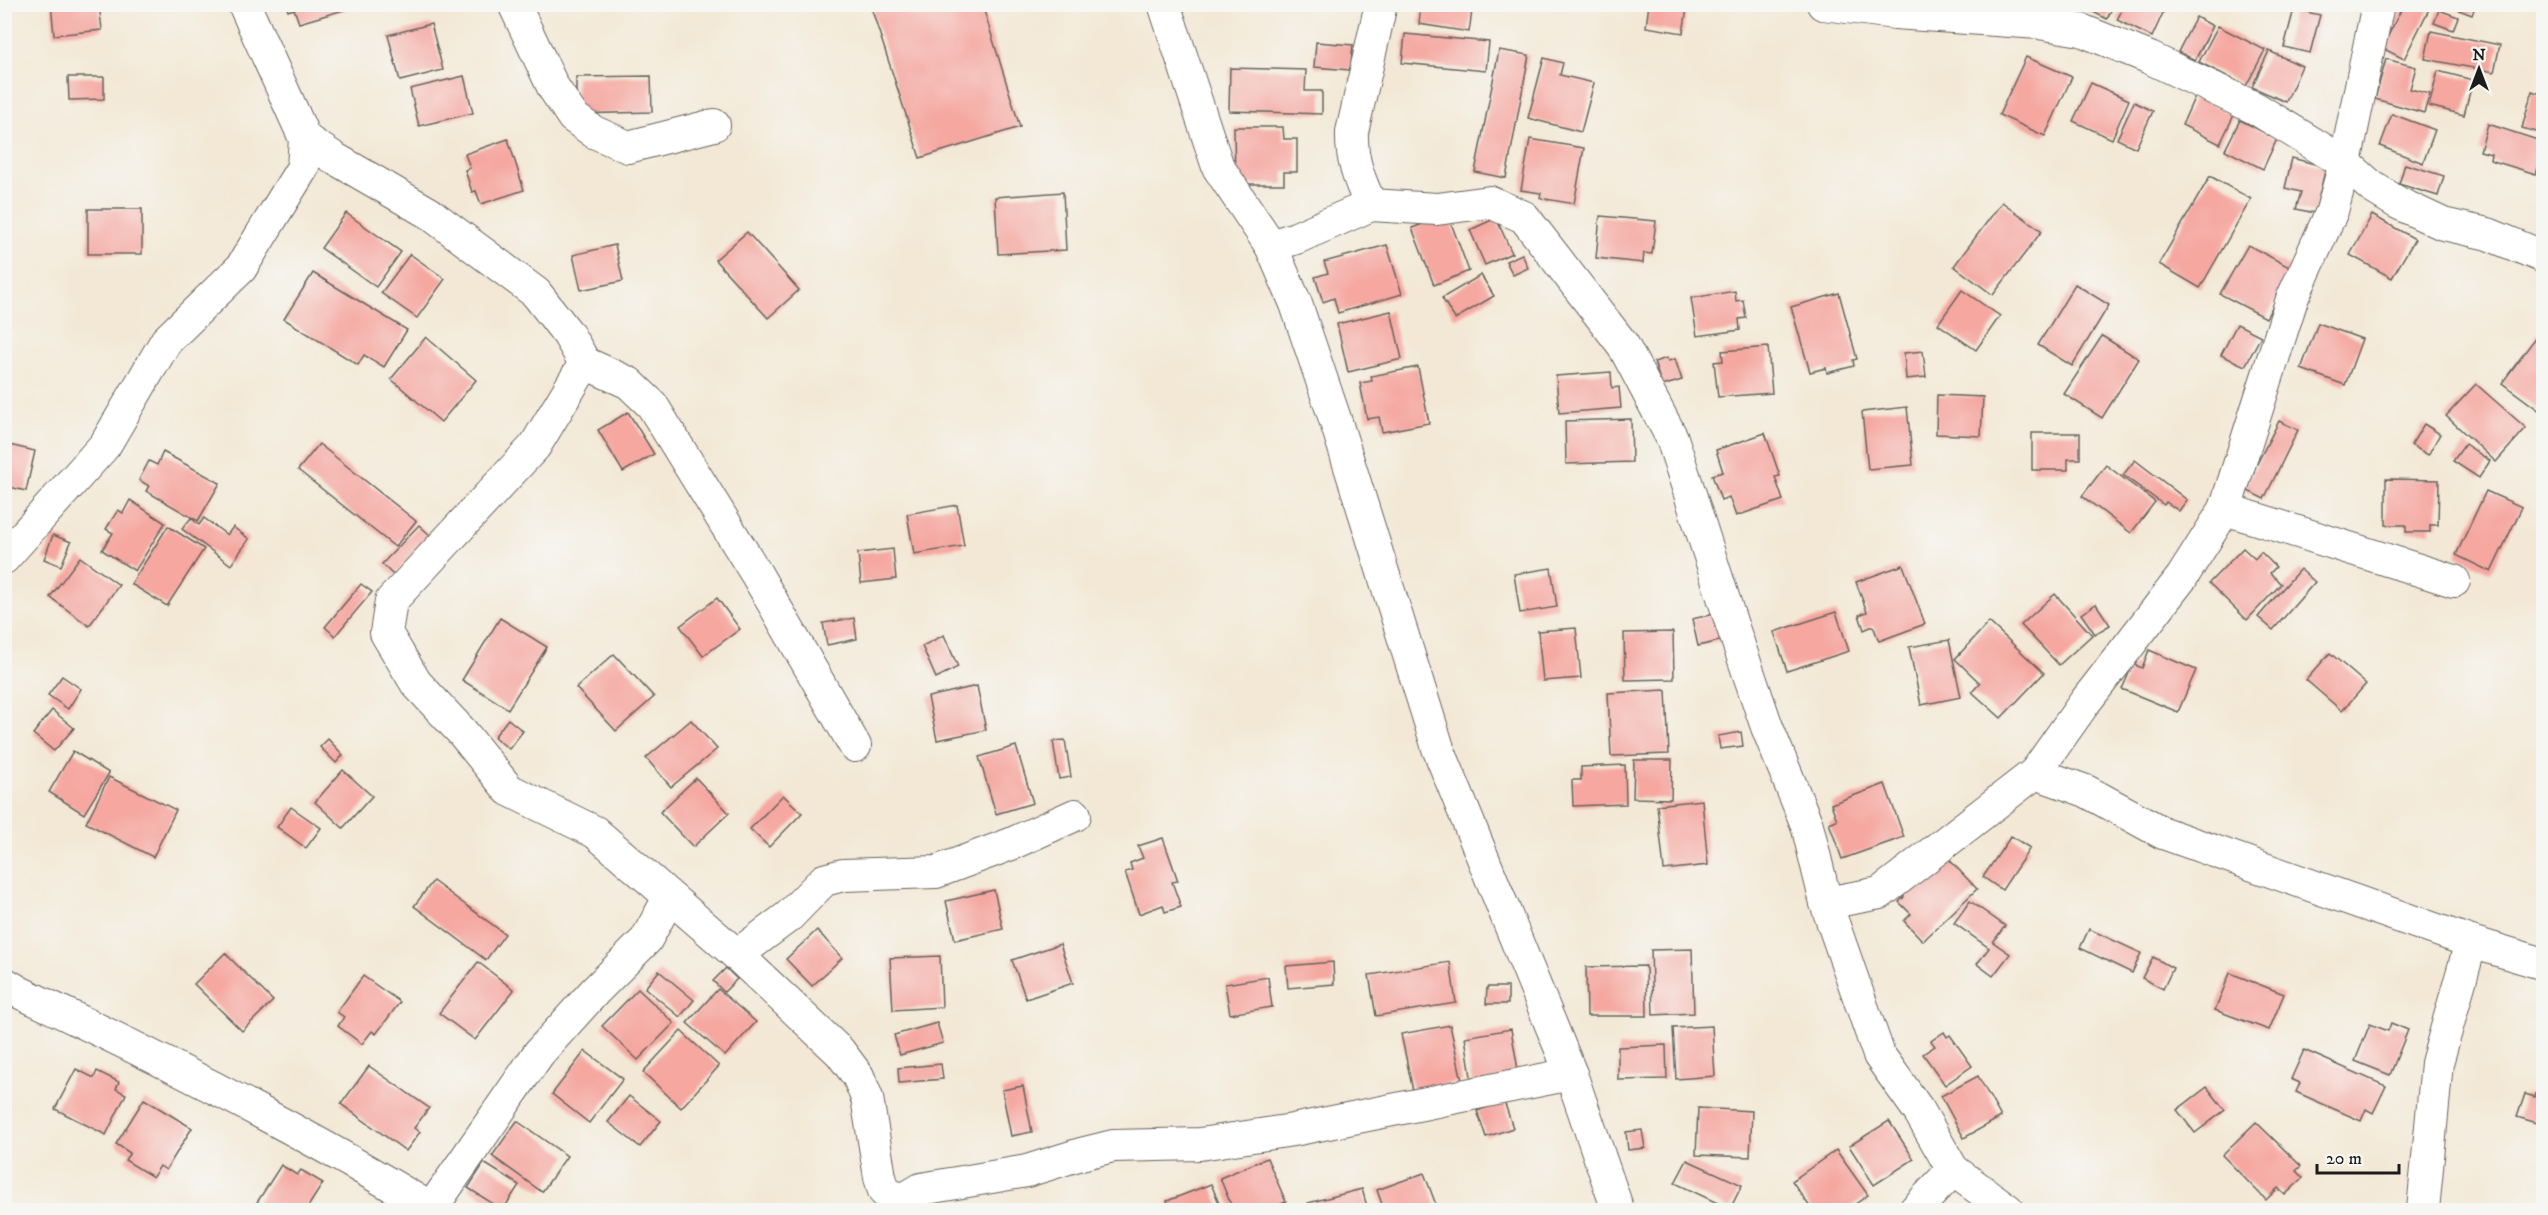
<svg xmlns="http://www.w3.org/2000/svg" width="2548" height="1215" font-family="'IM FELL DW Pica',serif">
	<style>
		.building { fill: #f5a7a0 }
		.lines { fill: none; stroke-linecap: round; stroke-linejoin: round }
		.street-casing { stroke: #67635d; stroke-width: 34 }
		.street { stroke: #fff; stroke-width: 32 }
	</style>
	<rect width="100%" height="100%" fill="#f6f6f2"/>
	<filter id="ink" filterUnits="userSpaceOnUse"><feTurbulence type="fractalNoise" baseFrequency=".0167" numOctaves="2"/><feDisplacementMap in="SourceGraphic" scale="12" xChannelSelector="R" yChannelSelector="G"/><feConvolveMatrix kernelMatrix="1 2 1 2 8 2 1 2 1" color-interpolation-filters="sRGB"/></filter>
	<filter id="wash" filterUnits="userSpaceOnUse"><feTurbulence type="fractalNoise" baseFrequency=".008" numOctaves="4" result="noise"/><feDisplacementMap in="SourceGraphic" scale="24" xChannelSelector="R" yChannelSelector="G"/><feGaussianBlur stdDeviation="1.35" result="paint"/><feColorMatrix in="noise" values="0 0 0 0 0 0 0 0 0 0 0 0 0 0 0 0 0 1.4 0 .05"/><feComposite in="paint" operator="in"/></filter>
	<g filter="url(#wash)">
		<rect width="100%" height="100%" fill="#f3e8d5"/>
		<g id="blocks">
			<g class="building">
				<path d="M51 4H99L102 30 54 35Z"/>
				<path d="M286 4H361V5L299 23 294 9 288 11Z"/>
				<path d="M870 4H982L1020 127 920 158Z"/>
				<path d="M1421 4H1473L1469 32 1419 24Z"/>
				<path d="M1649 4 1687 9 1683 33 1646 27Z"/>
				<path d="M2077 4H2114L2107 19Z"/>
				<path d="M2125 4H2167L2152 37 2117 20Z"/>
				<path d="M2404 4H2420L2429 9 2404 59 2382 48Z"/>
				<path d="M2443 4H2476L2472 15Z"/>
				<path d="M2481 4H2503L2500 11Z"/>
				<path d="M2294 9 2320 15 2310 53 2284 47Z"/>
				<path d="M2439 10 2458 17 2453 30 2434 23Z"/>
				<path d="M2196 17 2213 26 2195 60 2178 52Z"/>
				<path d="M431 24 443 70 400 81 388 35Z"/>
				<path d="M2218 26 2265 50 2246 86 2199 62Z"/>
				<path d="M2431 31 2500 45 2494 72 2425 59Z"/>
				<path d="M1405 34 1489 42 1486 71 1402 63Z"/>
				<path d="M1316 42 1353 45 1350 70 1314 67Z"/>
				<path d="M1499 50 1529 55 1506 178 1475 172Z"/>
				<path d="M2269 51 2302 66 2286 102 2252 87Z"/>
				<path d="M2026 57 2072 77 2045 136 1999 115Z"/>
				<path d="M1544 58 1563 63 1560 75 1594 83 1581 132 1528 118Z"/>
				<path d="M2386 59 2416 67 2410 89 2430 94 2424 113 2375 99Z"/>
				<path d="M1230 68 1306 70 1305 91H1322V114L1229 111Z"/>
				<path d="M2438 71 2473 80 2464 115 2429 106Z"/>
				<path d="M464 76 473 113 419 126 410 89Z"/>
				<path d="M651 76 652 112 576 114V77Z"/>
				<path d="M68 77H104V99L69 100Z"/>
				<path d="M2091 83 2129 100 2112 139 2073 121Z"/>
				<path d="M2532 91 2544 95V134L2522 128Z"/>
				<path d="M2195 96 2234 115 2220 144 2182 125Z"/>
				<path d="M2134 102 2153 111 2136 148 2117 139Z"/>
				<path d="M2392 114 2435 130 2423 163 2380 146Z"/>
				<path d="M2240 120 2277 139 2263 169 2225 150Z"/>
				<path d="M2488 124 2544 142V152L2536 174 2490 160 2491 154 2480 151Z"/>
				<path d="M1234 127H1283L1284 139H1297V172H1284V184H1235Z"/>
				<path d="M508 139 524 190 481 204 476 191 472 192 465 170 470 168 465 154Z"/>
				<path d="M1530 139 1584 148 1574 204 1540 198 1541 193 1521 190Z"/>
				<path d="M2292 158 2326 167 2315 213 2296 209 2301 192 2285 188Z"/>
				<path d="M2405 164 2444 176 2438 196 2399 184Z"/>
				<path d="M2210 176 2251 199 2200 288 2159 264Z"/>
				<path d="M1063 192 1066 250 998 254 995 197Z"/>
				<path d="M2002 202 2042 231 1993 295 1954 266Z"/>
				<rect x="88" y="209" width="54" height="45"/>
				<path d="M346 213 401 252 376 287 321 248Z"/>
				<path d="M1448 215 1469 271 1434 285 1412 228Z"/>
				<path d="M2372 215 2415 239 2392 278 2350 255Z"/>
				<path d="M1600 216 1656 221 1652 254 1644 253 1643 263 1596 258Z"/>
				<path d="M1496 218 1512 253 1485 265 1470 230Z"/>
				<path d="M747 232 799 290 768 318 715 260Z"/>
				<path d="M615 245 623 281 581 290 573 255Z"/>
				<path d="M1387 245 1402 294 1338 313 1334 298 1323 302 1315 277 1328 273 1324 262Z"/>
				<path d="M2248 245 2293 269 2266 318 2220 294Z"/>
				<path d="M410 254 445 279 417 318 381 293Z"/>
				<path d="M1522 254 1528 268 1513 275 1506 261Z"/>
				<path d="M313 273 407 330 384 367 364 355 358 365 284 319Z"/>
				<path d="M1481 275 1494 296 1455 319 1442 298Z"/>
				<path d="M2075 284 2109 305 2072 366 2038 345Z"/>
				<path d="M1962 290 2000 316 1976 350 1938 324Z"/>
				<path d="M1735 291 1736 301 1743 300 1746 318 1739 319 1740 330 1697 336 1691 298Z"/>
				<path d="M1839 293 1857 359 1853 360 1854 366 1827 373 1826 368 1810 372 1791 307Z"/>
				<path d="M1391 311 1402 359 1348 372 1337 324Z"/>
				<path d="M2318 323 2362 339 2345 385 2301 369Z"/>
				<path d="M2237 324 2261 336 2245 366 2221 355Z"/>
				<path d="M2539 333 2544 337V414L2502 383Z"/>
				<path d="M2102 336 2139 359 2102 418 2064 394Z"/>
				<path d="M426 337 476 380 441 422 391 379Z"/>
				<path d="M1768 347 1772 393 1718 397 1714 362 1723 361 1722 351Z"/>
				<path d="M1923 351 1926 377 1906 379 1904 353Z"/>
				<path d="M1667 358 1668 361 1675 359 1682 380 1662 386 1654 362Z"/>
				<path d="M1418 367 1429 423 1382 432 1379 417 1367 419 1360 383 1372 381 1371 376Z"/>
				<path d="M1611 372 1612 388 1619 387 1621 408 1559 413 1556 376Z"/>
				<path d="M2476 384 2526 428 2496 462 2446 416Z"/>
				<path d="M1937 395 1983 397 1981 436 1936 434Z"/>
				<path d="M1907 407 1913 465 1868 469 1862 412Z"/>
				<path d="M628 412 654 454 623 472 598 430Z"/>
				<path d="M1631 419 1632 462 1566 464 1565 421Z"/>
				<path d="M2279 421 2298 430 2264 499 2244 489Z"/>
				<path d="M2424 424 2440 434 2428 455 2411 445Z"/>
				<path d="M1765 433 1780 476 1775 477 1783 500 1736 516 1729 497 1721 500 1712 475 1723 472 1716 450Z"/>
				<path d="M2032 433H2080V459H2068V470H2032Z"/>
				<path d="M5 444 35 451 26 491 5 486Z"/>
				<path d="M319 444 416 521 395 547 298 470Z"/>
				<path d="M2465 444 2490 461 2479 478 2453 461Z"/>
				<path d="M163 452 220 483 198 521 146 491 149 486 139 480 149 461 157 465Z"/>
				<path d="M2135 460 2187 500 2179 511 2166 502 2164 505 2123 475Z"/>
				<path d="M2106 465 2155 502 2131 533 2082 496Z"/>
				<path d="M2386 479 2439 480 2438 525H2430V532H2406V525H2386Z"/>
				<path d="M2486 491 2522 507 2491 572 2456 555Z"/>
				<path d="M130 500 165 523 135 571 102 550 113 533 106 529 118 510 123 513Z"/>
				<path d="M957 505 964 546 914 554 907 514Z"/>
				<path d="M191 518 199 525 204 518 227 535 233 527 249 539 231 565 182 529Z"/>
				<path d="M419 525 431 536 394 576 382 564Z"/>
				<path d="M168 526 204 549 167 606 131 584Z"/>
				<path d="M53 535 71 542 61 566 44 559Z"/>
				<path d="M2243 548 2255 559 2261 552 2276 567 2270 573 2281 584 2247 620 2209 583Z"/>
				<path d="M893 549 896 579 861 583 858 553Z"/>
				<path d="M80 557 119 585 89 626 50 597Z"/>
				<path d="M1903 565 1925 624 1879 641 1873 626 1864 630 1859 615 1867 612 1856 582Z"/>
				<path d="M1551 568 1557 607 1520 613 1514 574Z"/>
				<path d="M2300 569 2315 582 2273 630 2258 617Z"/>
				<path d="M361 584 372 592 335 636 325 627Z"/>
				<path d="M2055 594 2092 635 2059 665 2021 625Z"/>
				<path d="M717 598 740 629 703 656 680 626Z"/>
				<path d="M2096 604 2110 625 2095 634 2081 614Z"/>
				<path d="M1836 612 1849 651 1787 671 1774 632Z"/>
				<path d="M1714 614 1720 641 1698 646 1692 619Z"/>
				<path d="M500 618 547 647 508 709 462 680Z"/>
				<path d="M854 618 857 639 827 645 823 623Z"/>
				<path d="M1989 622 2044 673 2001 718 1972 692 1980 683 1955 659Z"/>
				<path d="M1576 628 1581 678 1543 681 1538 631Z"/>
				<path d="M1673 632 1674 679 1625 680 1624 633Z"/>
				<path d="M944 635 958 667 936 678 922 646Z"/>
				<path d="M1949 640 1961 697 1921 705 1909 647Z"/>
				<path d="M2149 650 2196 670 2178 712 2122 689 2133 664 2142 668Z"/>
				<path d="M2330 653 2366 684 2342 711 2306 680Z"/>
				<path d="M614 654 654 697 616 731 576 688Z"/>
				<path d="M62 676 81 689 68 709 48 695Z"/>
				<path d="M977 686 986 730 937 740 928 697Z"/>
				<path d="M1666 690 1669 754 1611 756 1608 693Z"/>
				<path d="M52 710 74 728 54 751 33 734Z"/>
				<path d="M508 719 523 731 509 749 494 737Z"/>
				<path d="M691 720 717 749 671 787 646 758Z"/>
				<path d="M1741 732 1743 746 1720 749 1718 736Z"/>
				<path d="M328 739 343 755 336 763 320 747Z"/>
				<path d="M1065 740 1071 777 1059 779 1053 741Z"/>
				<path d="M1016 746 1033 803 996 814 979 757Z"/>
				<path d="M73 751 109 773 84 814 49 792Z"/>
				<path d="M1634 760H1672L1671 799 1633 798Z"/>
				<path d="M1625 765 1626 804 1573 806 1572 780H1581V767Z"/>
				<path d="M343 770 372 796 343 828 315 802Z"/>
				<path d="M109 777 176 810 153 857 86 823Z"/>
				<path d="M696 778 729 813 693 847 660 812Z"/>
				<path d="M1885 784 1904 837 1842 859 1829 823 1837 820 1831 804Z"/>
				<path d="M783 795 802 813 769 847 750 829Z"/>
				<path d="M1702 800 1708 865 1664 870 1657 805Z"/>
				<path d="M291 807 321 828 306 848 277 827Z"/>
				<path d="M2011 836 2030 848 2002 890 1983 877Z"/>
				<path d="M1163 838 1178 881 1172 882 1181 907 1165 912 1163 905 1139 914 1125 872 1132 870 1130 863 1143 858 1138 846Z"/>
				<path d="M1940 850 1977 889 1923 941 1904 921 1911 914 1899 902 1904 897 1898 890Z"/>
				<path d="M433 881 505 934 486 960 414 906Z"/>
				<path d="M994 890 1003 929 955 940 946 901Z"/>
				<path d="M1970 901 2005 926 1993 942 2010 954 1993 976 1977 964 1989 948 1954 923Z"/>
				<path d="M2089 929 2141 953 2132 973 2080 948Z"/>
				<path d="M817 930 842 958 812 986 786 959Z"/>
				<path d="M1060 944 1073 983 1026 999 1012 960Z"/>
				<path d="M1692 949 1694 1013 1653 1015 1651 950Z"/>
				<path d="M225 953 273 1001 242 1031 194 984Z"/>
				<path d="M940 956 942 1007 893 1010 890 958Z"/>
				<path d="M2153 957 2173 968 2163 989 2142 978Z"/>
				<path d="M478 962 514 990 475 1040 439 1013Z"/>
				<path d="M1333 962 1334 984 1288 988 1286 966Z"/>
				<path d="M1450 962 1456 1003 1376 1016 1369 975Z"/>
				<path d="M1646 966 1647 1016H1587L1586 967Z"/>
				<path d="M726 968 737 979 724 992 713 981Z"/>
				<path d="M659 971 694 1000 680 1017 645 988Z"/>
				<path d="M2230 973 2284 994 2269 1030 2215 1010Z"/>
				<path d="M363 976 400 1002 376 1034 372 1031 362 1044 338 1026 344 1017 337 1012Z"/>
				<path d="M1268 977 1272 1007 1230 1014 1225 984Z"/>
				<path d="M1487 987H1508V1004H1486Z"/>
				<path d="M638 989 674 1023 638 1060 602 1026Z"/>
				<path d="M718 989 756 1022 725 1056 687 1023Z"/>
				<path d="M937 1023 943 1043 900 1055 894 1035Z"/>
				<path d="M2391 1023 2408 1030 2390 1075 2355 1061 2370 1024 2388 1031Z"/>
				<path d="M1450 1025 1462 1081 1413 1091 1401 1034Z"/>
				<path d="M1712 1026 1715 1076 1676 1079 1673 1028Z"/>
				<path d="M1511 1029 1519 1076 1472 1083 1465 1037Z"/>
				<path d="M681 1031 719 1066 681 1108 643 1072Z"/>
				<path d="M1944 1032 1947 1037 1950 1035 1972 1066 1945 1085 1923 1054 1935 1046 1931 1041Z"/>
				<path d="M1666 1045 1667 1079 1618 1080V1047Z"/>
				<path d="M2304 1050 2386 1086 2373 1113 2366 1109 2361 1121 2296 1092 2300 1083 2291 1079Z"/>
				<path d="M585 1051 623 1079 589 1123 552 1094Z"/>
				<path d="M941 1064 943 1079 899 1083 898 1068Z"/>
				<path d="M369 1066 429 1108 414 1128 420 1132 406 1151 341 1104Z"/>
				<path d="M76 1069 94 1078 97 1071 119 1082 116 1089 126 1094 106 1135 55 1109Z"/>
				<path d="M1978 1076 2001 1117 1964 1138 1941 1096Z"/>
				<path d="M1023 1086 1032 1132 1011 1136 1002 1090Z"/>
				<path d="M2207 1087 2225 1110 2195 1133 2177 1110Z"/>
				<path d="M2538 1087 2544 1089V1125L2517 1117 2525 1094 2535 1097Z"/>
				<path d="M629 1096 661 1121 640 1147 608 1122Z"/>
				<path d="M144 1099 192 1128 166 1170 160 1166 153 1177 125 1160 130 1153 116 1144Z"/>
				<path d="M1504 1101 1513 1128 1486 1137 1477 1111Z"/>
				<path d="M1698 1108 1752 1111 1750 1157 1696 1155Z"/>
				<path d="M517 1121 567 1156 542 1192 492 1156Z"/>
				<path d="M1889 1121 1914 1159 1874 1185 1849 1146Z"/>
				<path d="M2256 1122 2301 1166 2296 1171 2303 1178 2285 1195 2278 1188 2266 1200 2222 1155Z"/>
				<path d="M1642 1130 1645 1148 1628 1150 1626 1132Z"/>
				<path d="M1836 1150 1868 1195 1847 1210H1812L1792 1181Z"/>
				<path d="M1267 1158 1286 1202 1265 1210H1233L1220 1178Z"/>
				<path d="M1687 1160 1742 1185 1730 1209 1675 1183Z"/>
				<path d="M484 1163 519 1185 503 1210 468 1188Z"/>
				<path d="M281 1165 297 1175 301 1170 323 1183 306 1210H260L254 1207Z"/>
				<path d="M1424 1173 1438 1210H1384L1377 1190Z"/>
				<path d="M1211 1184 1222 1210H1171L1167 1201Z"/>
				<path d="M1362 1189 1368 1210H1310L1308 1203Z"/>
			</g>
		</g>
	</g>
	<g filter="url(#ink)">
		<use href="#blocks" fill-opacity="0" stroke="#67635d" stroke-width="1.5"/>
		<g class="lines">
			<defs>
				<g id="street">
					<path d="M514 4 553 87 573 117 594 132 628 147 714 125"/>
					<path d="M1164 4 1218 167 1271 246 1296 304 1335 419 1438 748 1571 1074 1618 1210"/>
					<path d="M1381 4 1352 132C1351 159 1359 180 1371 205L1437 209 1490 202 1524 217 1623 345 1672 438 1732 625 1767 727 1807 825 1826 903 1879 1055 1919 1111 1953 1170 1915 1210"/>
					<path d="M1823 4 1895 13 2039 23 2081 30 2150 58 2255 108 2345 163 2372 187 2398 203 2443 224 2488 234 2544 257"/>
					<path d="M305 139 334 158 429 213 536 293 568 334 585 363 629 383 652 405 757 575 855 746"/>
					<path d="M1271 246 1296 238 1371 205"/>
					<path d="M585 363 535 446 391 601 386 633 416 683 462 732 509 790 595 832 737 955 840 1052 858 1076 867 1098 880 1177 884 1191 891 1197 906 1198 921 1189 1027 1171 1081 1154 1113 1146 1200 1144 1293 1130 1571 1074"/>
					<path d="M2225 509 2454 581"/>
					<path d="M4 558 105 445 166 341 241 268 303 167 305 139 244 4"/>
					<path d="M2035 773 2086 791 2163 833 2471 942 2544 964"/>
					<path d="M1826 903 1880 893 2035 773 2085 702 2182 577 2225 509 2292 299 2332 211 2345 163 2378 4"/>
					<path d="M737 955 789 916 824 880 843 875 936 872 1011 844 1075 815"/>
					<path d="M4 983 21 993C162 1059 300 1129 433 1210"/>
					<path d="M1953 1170 2008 1210"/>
					<path d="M431 1209 539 1053 595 991 646 940 669 898"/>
					<path d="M2423 1210 2437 1063 2471 942"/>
				</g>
			</defs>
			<use href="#street" class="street-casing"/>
			<use href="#street" class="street"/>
		</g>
	</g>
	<rect width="2548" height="1215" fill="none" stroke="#f6f6f2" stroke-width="24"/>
	<g transform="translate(2479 69)" stroke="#f6f6f2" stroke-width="4.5" paint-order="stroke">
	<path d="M0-4.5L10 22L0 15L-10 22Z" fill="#1c1c1c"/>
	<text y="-9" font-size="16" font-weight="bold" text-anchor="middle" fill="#1c1c1c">N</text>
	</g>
	<path d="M2317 1164v9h82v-9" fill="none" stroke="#1c1c1c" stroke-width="3"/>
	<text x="2326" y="1164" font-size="18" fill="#1c1c1c" stroke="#f6f6f2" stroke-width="4.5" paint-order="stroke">20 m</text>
</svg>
